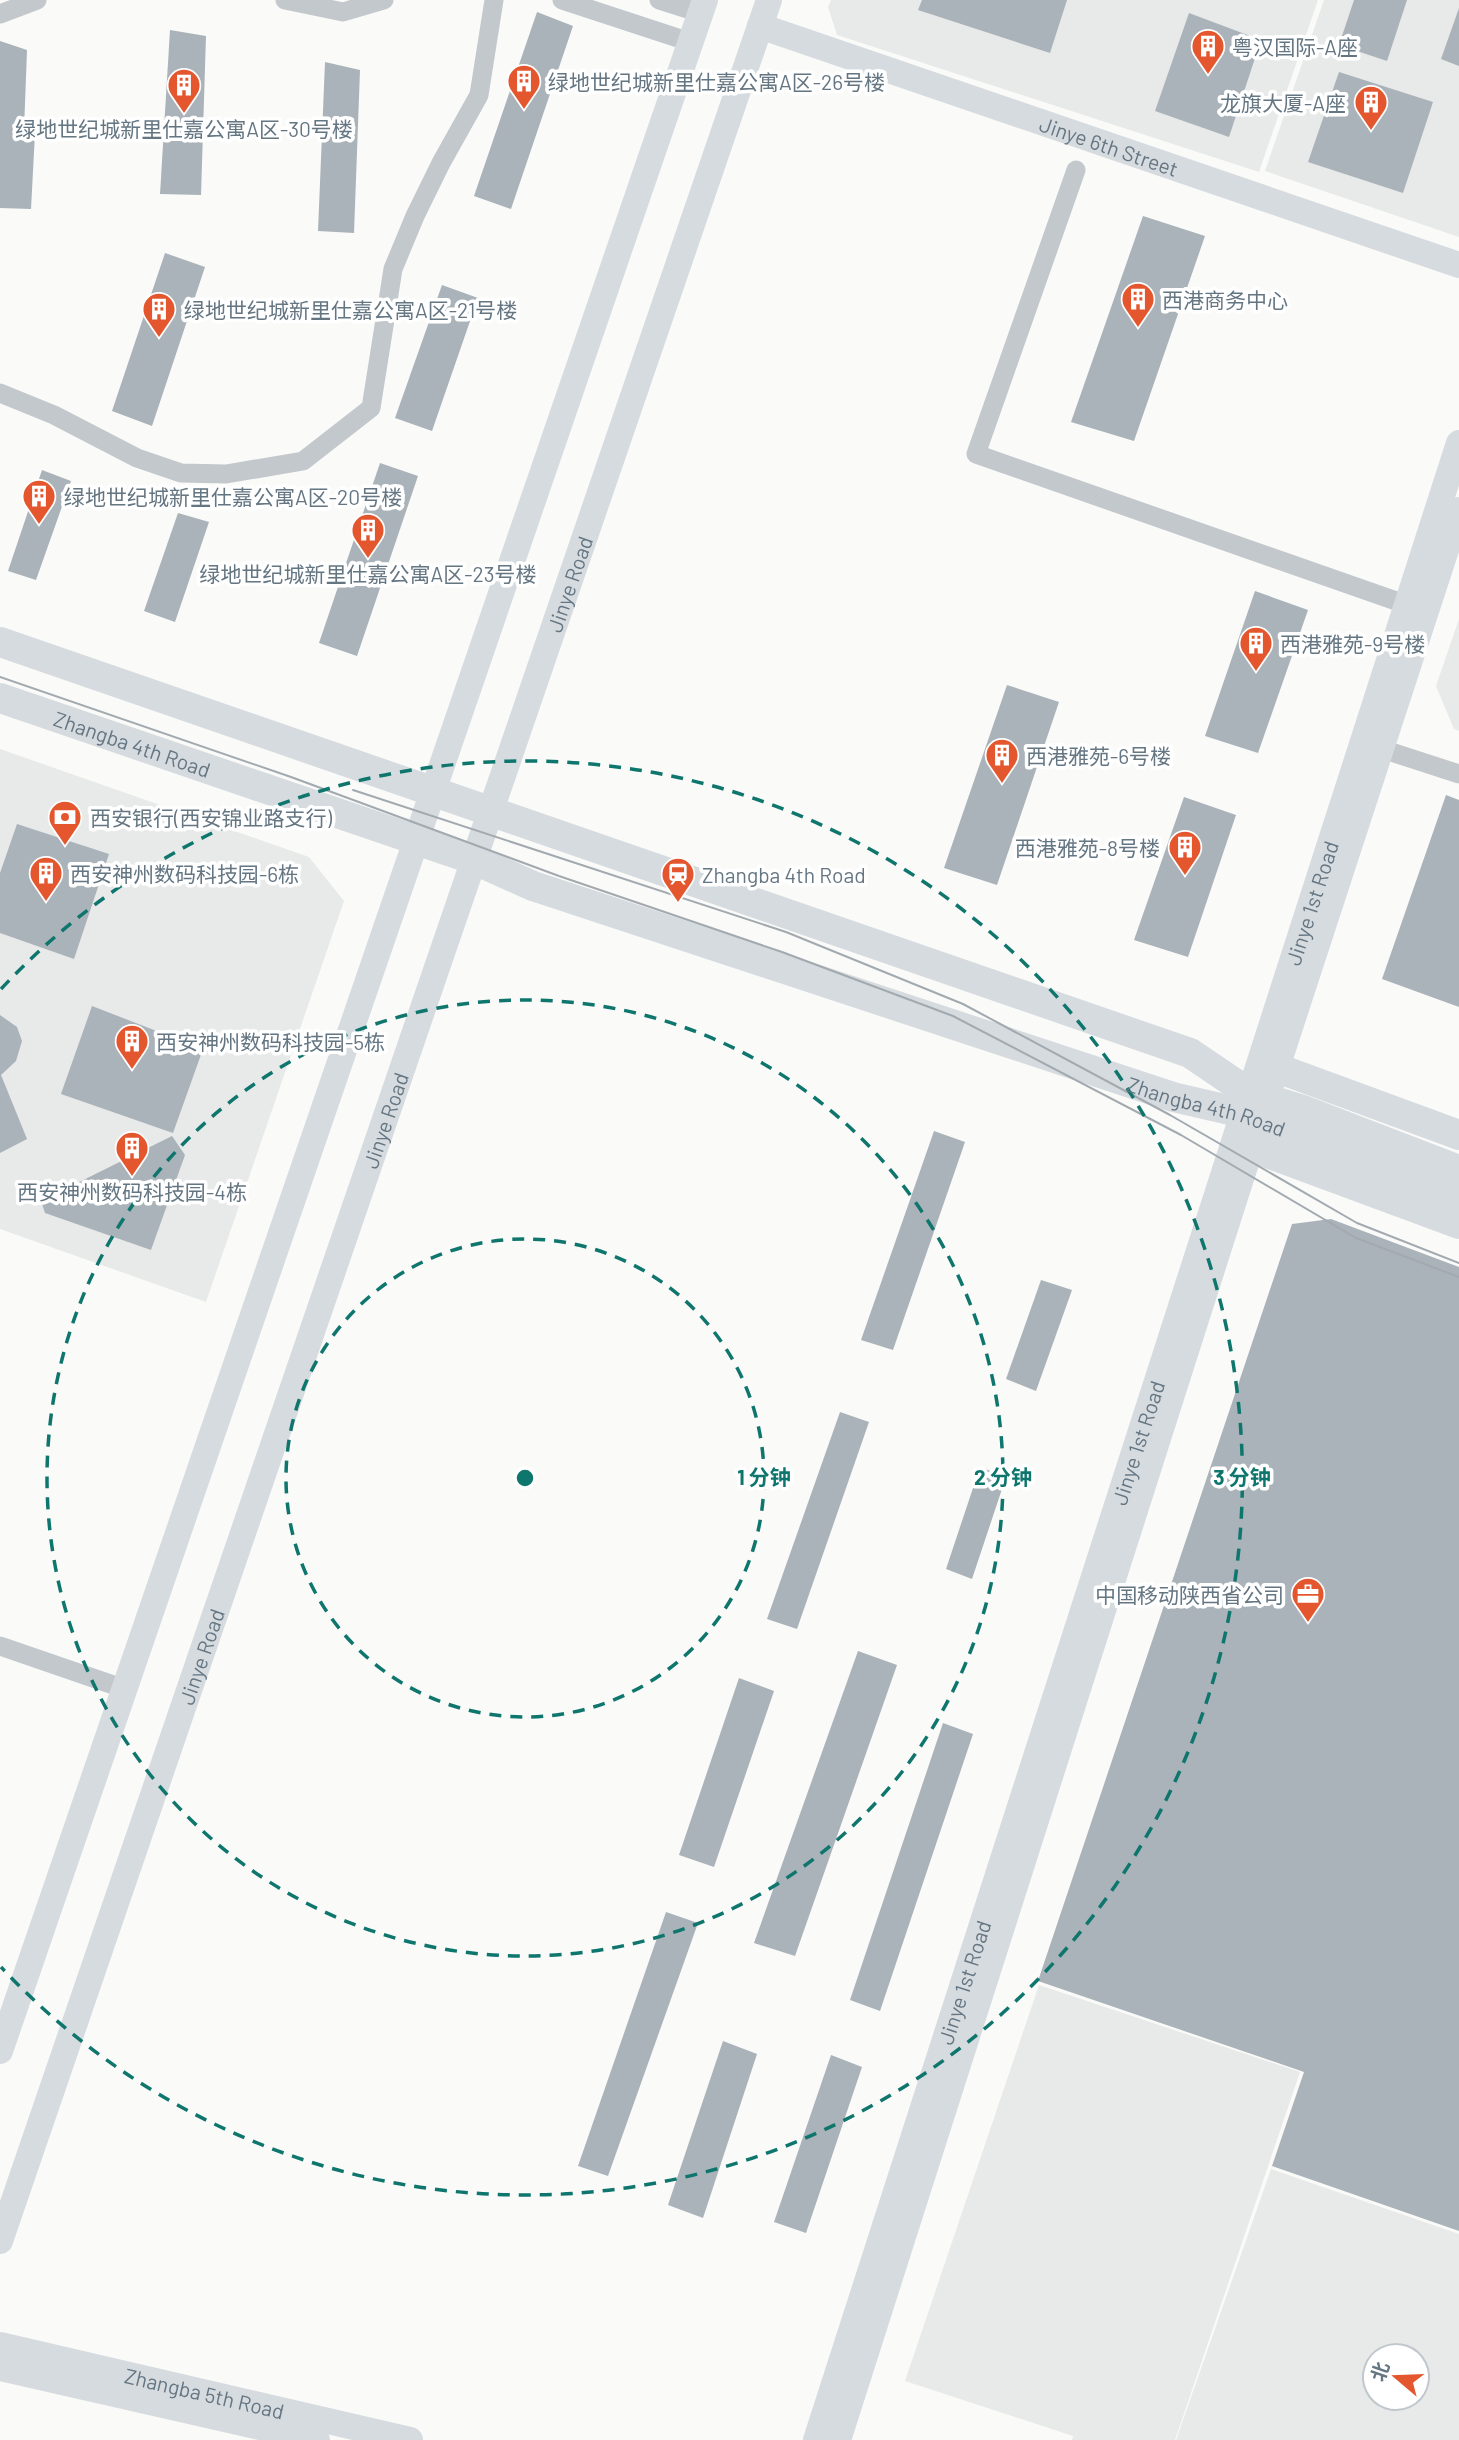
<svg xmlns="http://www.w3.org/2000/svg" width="1459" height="2440" font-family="Barlow,'Noto Sans SC',sans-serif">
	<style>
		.built { fill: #e8e9e9; fill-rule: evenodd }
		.building { fill: #aab3b9 }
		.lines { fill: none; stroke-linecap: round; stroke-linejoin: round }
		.street { stroke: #c3c8cc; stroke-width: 19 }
		.secondary { stroke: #d6dbdf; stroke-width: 26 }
		.primary { stroke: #d6dbdf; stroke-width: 30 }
		.tram { stroke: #a2aab0; stroke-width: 2 }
		.ring { fill: none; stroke: #0f766e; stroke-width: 3.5; stroke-dasharray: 12 9 }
		.labels { text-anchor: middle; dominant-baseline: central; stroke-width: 7; stroke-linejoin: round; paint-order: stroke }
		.poi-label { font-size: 21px; fill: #657683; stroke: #fff; text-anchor: start }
		.street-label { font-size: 21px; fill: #657683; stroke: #fff }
		.centre { fill: #0f766e; stroke: #fff; stroke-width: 3.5 }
		.ring-label { font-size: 21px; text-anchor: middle; font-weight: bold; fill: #0f766e; stroke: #fff; stroke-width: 7; stroke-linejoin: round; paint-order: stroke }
	</style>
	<rect width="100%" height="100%" fill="#fafaf8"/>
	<g class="built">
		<path d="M831 0H1318L1259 172 837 35 828 7Z"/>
		<path d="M1324 0H1459V237L1265 171Z"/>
		<path d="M1459 619V731L1454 729 1436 686Z"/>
		<path d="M0 749 309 857 344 901 206 1302 0 1229Z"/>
		<path d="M1039 1985 1300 2072 1175 2440H1072L1073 2436 905 2381Z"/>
		<path d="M1271 2169 1459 2234V2440H1176ZM1375 2356H1417V2398H1375Z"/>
	</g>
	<g class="building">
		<path d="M922 0H1067L1050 53 918 10Z"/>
		<path d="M1354 0H1407L1387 61 1339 45Z"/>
		<path d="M1459 8V66L1441 59Z"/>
		<path d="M537 12 573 26 511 209 474 196Z"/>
		<path d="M1189 13 1261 40 1229 137 1155 111Z"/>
		<path d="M170 30 206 36 201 195 160 194Z"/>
		<path d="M0 41 27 50 24 130 35 133 31 209 0 208Z"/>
		<path d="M325 62 360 70 354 233 318 231Z"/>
		<path d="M1339 72 1433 102 1403 193 1308 162Z"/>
		<path d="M1143 216 1205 236 1134 441 1071 422Z"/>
		<path d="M165 253 205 267 152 426 112 411Z"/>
		<path d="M442 285 478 298 432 431 395 418Z"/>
		<path d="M380 463 418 476 357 656 319 643Z"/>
		<path d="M42 470 71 481 36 580 8 571Z"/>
		<path d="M178 513 209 522 175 622 144 611Z"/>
		<path d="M1255 591 1308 610 1258 753 1205 736Z"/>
		<path d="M1007 685 1059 702 997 885 944 868Z"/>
		<path d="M1446 795 1459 800V1007L1382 979Z"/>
		<path d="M1184 797 1236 815 1188 957 1134 940Z"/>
		<path d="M17 824 109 854 74 959 0 933V873Z"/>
		<path d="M92 1006 203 1049 173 1133 61 1094Z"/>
		<path d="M0 1015 17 1027 22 1041 16 1061 1 1075 27 1139 0 1153Z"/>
		<path d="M934 1131 965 1142 893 1350 861 1340Z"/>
		<path d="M172 1136 185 1155 151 1250 45 1213 41 1201Z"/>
		<path d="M1331 1219 1459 1267V2231L1272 2166 1304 2072 1038 1981 1292 1224Z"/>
		<path d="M1041 1280 1072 1290 1036 1391 1006 1379Z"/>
		<path d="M840 1412 869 1422 797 1629 767 1619Z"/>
		<path d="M980 1467 1006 1477 972 1579 946 1569Z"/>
		<path d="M858 1651 897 1665 795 1956 754 1943Z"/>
		<path d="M739 1678 774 1691 714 1867 679 1855Z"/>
		<path d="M943 1723 973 1734 880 2011 850 2000Z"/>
		<path d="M666 1912 698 1923 608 2176 578 2166Z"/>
		<path d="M723 2041 757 2054 703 2218 668 2205Z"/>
		<path d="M831 2055 862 2067 806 2233 774 2222Z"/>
	</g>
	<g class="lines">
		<g class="street">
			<path d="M285 0 343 12 384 0"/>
			<path d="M562 0 690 42"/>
			<path d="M659 0 700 13"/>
			<path d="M0 14 37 0"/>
			<path d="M1076 170 976 454 1419 609"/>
			<path d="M0 393 54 415 137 458 181 473 226 474 303 461 371 408 393 269 415 216 441 163 479 95 494 0"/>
			<path d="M1382 749 1459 774"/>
			<path d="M0 1646 125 1689"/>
		</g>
		<g class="secondary">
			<path id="s1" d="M760 26 1459 265"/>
			<path d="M0 2051 705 0"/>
			<path id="s2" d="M0 2241 769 0"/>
			<path id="s3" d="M0 2345 410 2440"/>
			<path d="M0 2368 317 2440"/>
			<path id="s4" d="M816 2440 1459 443"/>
			<path d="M838 2440 1260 1119 1459 510"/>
		</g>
		<g class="primary">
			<path d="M0 642 1190 1053 1249 1093 1303 1110 1459 1170"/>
			<path id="s5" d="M0 698 475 860 533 886 1173 1097 1242 1113 1459 1193"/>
			<path d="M1277 1068 1459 1135"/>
			<path d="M1251 1147 1459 1224"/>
		</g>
		<g class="tram">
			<path d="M0 677 291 777 559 876 782 952 953 1016 1181 1135 1356 1238 1459 1277"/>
			<path d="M353 790 786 932 963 1004 1170 1115 1357 1223 1459 1263"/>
		</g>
	</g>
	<g class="ring">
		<circle cx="525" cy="1478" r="239"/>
		<circle cx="525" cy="1478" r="478"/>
		<path d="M1 989A717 717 0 1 1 1 1967"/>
	</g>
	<defs>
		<symbol id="building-pin" viewBox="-11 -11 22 30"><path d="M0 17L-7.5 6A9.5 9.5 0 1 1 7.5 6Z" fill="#e4572e" stroke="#fff"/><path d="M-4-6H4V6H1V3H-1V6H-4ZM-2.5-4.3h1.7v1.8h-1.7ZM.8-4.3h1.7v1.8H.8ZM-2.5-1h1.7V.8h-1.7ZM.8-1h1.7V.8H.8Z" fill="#fff"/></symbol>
		<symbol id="bank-pin" viewBox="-11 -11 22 30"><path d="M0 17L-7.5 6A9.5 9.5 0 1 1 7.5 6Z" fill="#e4572e" stroke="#fff"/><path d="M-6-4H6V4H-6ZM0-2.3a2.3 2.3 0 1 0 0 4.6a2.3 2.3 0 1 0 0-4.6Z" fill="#fff"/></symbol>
		<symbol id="station-pin" viewBox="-11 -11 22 30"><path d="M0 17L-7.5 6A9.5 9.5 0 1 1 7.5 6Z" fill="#e4572e" stroke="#fff"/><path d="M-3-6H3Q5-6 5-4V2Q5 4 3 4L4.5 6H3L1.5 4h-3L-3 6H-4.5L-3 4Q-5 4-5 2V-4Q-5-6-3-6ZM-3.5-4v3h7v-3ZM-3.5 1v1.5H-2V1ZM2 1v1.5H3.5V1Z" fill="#fff"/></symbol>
		<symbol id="office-pin" viewBox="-11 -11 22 30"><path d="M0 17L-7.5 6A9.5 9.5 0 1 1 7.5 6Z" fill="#e4572e" stroke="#fff"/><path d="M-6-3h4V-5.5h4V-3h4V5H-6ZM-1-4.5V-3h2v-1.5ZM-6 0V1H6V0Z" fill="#fff"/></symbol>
	</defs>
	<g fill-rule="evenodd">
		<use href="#building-pin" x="1189" y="27" width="38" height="52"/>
		<use href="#building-pin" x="505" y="62" width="38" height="52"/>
		<use href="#building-pin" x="165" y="66" width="38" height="52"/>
		<use href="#building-pin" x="1352" y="83" width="38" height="52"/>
		<use href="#building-pin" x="1119" y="280" width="38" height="52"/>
		<use href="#building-pin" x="140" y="290" width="38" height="52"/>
		<use href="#building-pin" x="20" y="477" width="38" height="52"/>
		<use href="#building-pin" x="349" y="511" width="38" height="52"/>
		<use href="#building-pin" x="1237" y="624" width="38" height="52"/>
		<use href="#building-pin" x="983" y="736" width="38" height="52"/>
		<use href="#bank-pin" x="46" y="798" width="38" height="52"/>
		<use href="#building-pin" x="1166" y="828" width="38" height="52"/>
		<use href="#building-pin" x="27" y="854" width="38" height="52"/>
		<use href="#station-pin" x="659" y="855" width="38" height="52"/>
		<use href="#building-pin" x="113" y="1022" width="38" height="52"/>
		<use href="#building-pin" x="113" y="1129" width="38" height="52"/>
		<use href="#office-pin" x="1289" y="1575" width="38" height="52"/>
	</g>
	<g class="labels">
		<g class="poi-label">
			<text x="1232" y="46">粤汉国际-A座</text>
			<text x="548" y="81">绿地世纪城新里仕嘉公寓A区-26号楼</text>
			<text x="1346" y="102" text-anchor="end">龙旗大厦-A座</text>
			<text x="184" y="128" text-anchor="middle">绿地世纪城新里仕嘉公寓A区-30号楼</text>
			<text x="1162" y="299">西港商务中心</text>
			<text x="184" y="309">绿地世纪城新里仕嘉公寓A区-21号楼</text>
			<text x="64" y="496">绿地世纪城新里仕嘉公寓A区-20号楼</text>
			<text x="368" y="573" text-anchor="middle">绿地世纪城新里仕嘉公寓A区-23号楼</text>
			<text x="1280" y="643">西港雅苑-9号楼</text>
			<text x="1026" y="755">西港雅苑-6号楼</text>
			<text x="90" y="817">西安银行(西安锦业路支行)</text>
			<text x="1160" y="847" text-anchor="end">西港雅苑-8号楼</text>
			<text x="70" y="873">西安神州数码科技园-6栋</text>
			<text x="702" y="874">Zhangba 4th Road</text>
			<text x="156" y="1041">西安神州数码科技园-5栋</text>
			<text x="132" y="1191" text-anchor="middle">西安神州数码科技园-4栋</text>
			<text x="1284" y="1594" text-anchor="end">中国移动陕西省公司</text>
		</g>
		<g class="street-label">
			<text stroke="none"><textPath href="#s1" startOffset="369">Jinye 6th Street</textPath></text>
			<text stroke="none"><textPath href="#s2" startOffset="1752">Jinye Road</textPath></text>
			<text stroke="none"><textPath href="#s5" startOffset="140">Zhangba 4th Road</textPath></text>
			<text stroke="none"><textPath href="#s4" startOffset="1615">Jinye 1st Road</textPath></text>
			<text stroke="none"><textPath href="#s5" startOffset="1274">Zhangba 4th Road</textPath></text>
			<text stroke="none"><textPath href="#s2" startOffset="1185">Jinye Road</textPath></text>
			<text stroke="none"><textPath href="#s4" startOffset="1048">Jinye 1st Road</textPath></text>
			<text stroke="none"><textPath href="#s2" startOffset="618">Jinye Road</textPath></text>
			<text stroke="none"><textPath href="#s4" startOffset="481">Jinye 1st Road</textPath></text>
			<text stroke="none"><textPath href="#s3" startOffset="210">Zhangba 5th Road</textPath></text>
		</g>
	</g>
	<circle cx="525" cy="1478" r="10" class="centre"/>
	<g class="ring-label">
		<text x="764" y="1485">1 分钟</text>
		<text x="1003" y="1485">2 分钟</text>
		<text x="1242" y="1485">3 分钟</text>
	</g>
	<g transform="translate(1396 2377) rotate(289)"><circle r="33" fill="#ffffff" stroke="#c1c8cd" stroke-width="2"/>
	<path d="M0-5L12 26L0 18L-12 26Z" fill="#e4572e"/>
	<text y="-10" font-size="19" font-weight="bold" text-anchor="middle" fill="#657683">北</text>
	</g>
</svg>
